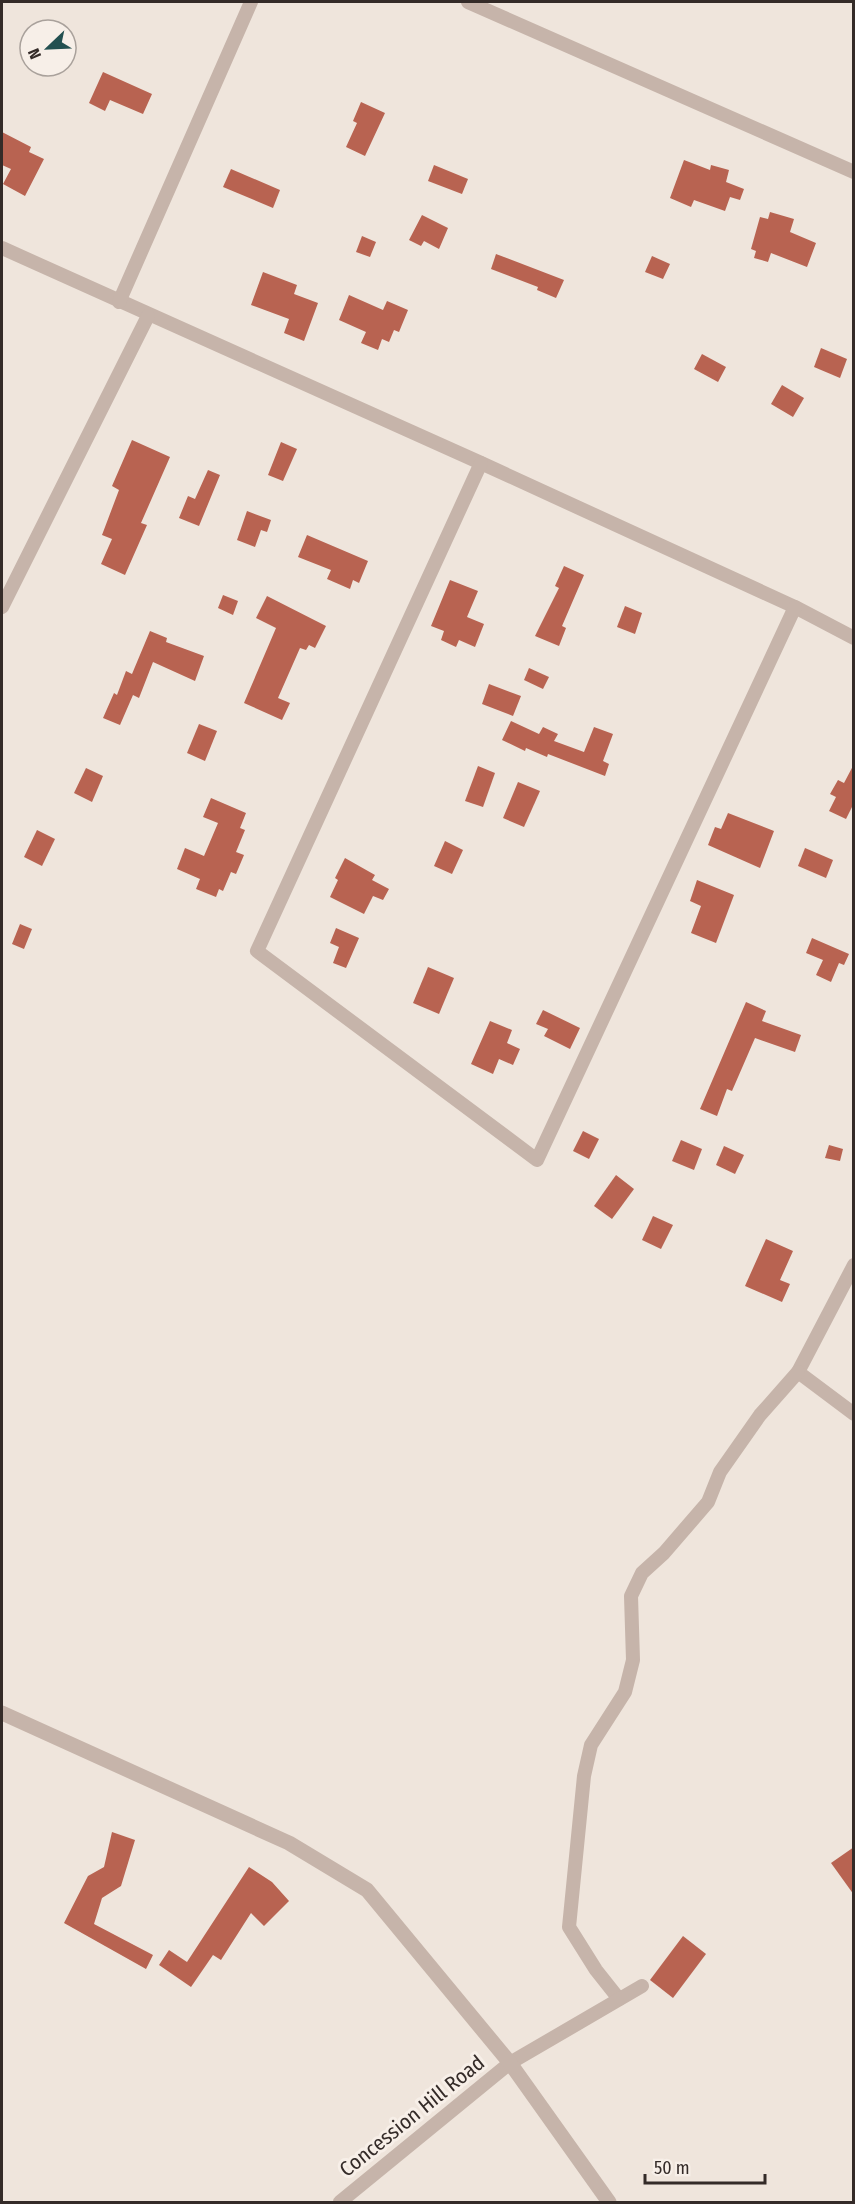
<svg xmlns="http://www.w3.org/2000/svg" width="855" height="2204" font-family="'Fira Sans Condensed',sans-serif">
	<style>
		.building { fill: #b86351 }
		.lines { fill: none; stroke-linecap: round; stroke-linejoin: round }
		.minor { stroke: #c6b4aa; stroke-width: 14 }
		.tertiary { stroke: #c6b4aa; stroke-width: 15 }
		.labels { text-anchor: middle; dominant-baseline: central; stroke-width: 6; stroke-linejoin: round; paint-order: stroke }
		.street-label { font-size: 21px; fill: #342b28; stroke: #f7efe8 }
	</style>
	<rect width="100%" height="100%" fill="#efe5dc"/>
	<g class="building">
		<path d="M103 72 152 94 143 114 110 100 105 111 89 103Z"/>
		<path d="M361 102 385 113 365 156 346 147 357 123 353 121Z"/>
		<path d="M2 132 31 147 29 152 44 159 25 196 3 184 11 169 2 165Z"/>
		<path d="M684 160 710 170 711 165 729 170 726 182 744 189 740 200 730 197 725 211 694 200 691 207 670 198Z"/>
		<path d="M434 165 468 179 462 194 428 181Z"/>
		<path d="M231 169 280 190 273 208 223 187Z"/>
		<path d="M770 212 794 219 790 232 816 243 807 267 771 253 768 262 754 258 756 251 751 249 760 217 768 219Z"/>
		<path d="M422 215 448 228 439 249 424 241 421 246 409 240Z"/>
		<path d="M362 236 376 242 370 257 356 252Z"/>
		<path d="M496 254 564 280 556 298 537 290 538 287 491 269Z"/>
		<path d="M652 256 670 264 663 279 645 272Z"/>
		<path d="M263 272 297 285 294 294 318 303 304 341 284 333 289 319 251 305Z"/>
		<path d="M349 295 383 310 387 301 408 310 399 332 394 330 389 342 382 339 378 350 361 343 366 332 339 320Z"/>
		<path d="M821 348 847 359 840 378 814 367Z"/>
		<path d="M702 354 726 367 718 382 694 369Z"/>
		<path d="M782 385 804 398 793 417 771 404Z"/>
		<path d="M132 440 170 457 141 523 147 525 125 575 101 564 112 539 102 535 119 490 112 486Z"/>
		<path d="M281 442 297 449 283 481 268 475Z"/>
		<path d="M208 470 220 475 199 526 179 518 188 496 195 499Z"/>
		<path d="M247 511 271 520 267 532 261 530 255 547 237 540Z"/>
		<path d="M307 535 368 561 359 583 353 580 350 589 327 579 331 570 298 557Z"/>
		<path d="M564 566 584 575 562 626 566 628 559 646 535 636 559 588 555 586Z"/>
		<path d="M450 580 478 591 467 617 484 624 475 647 459 640 456 647 441 640 444 631 431 626Z"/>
		<path d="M223 595 238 601 233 615 218 608Z"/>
		<path d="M267 596 326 626 315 648 309 645 306 650 300 648 278 698 290 703 282 720 244 703 276 628 256 618Z"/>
		<path d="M625 606 642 613 635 634 617 627Z"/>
		<path d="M150 631 167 638 166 642 204 656 195 681 153 662 139 698 133 695 120 725 103 718 114 693 117 695 126 671 132 674Z"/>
		<path d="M529 668 549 677 543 689 524 680Z"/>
		<path d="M489 684 521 696 513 716 482 704Z"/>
		<path d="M511 721 539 734 543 727 558 734 554 741 584 752 594 727 613 734 603 761 609 764 605 776 548 754 547 757 526 748 525 751 502 740Z"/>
		<path d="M199 724 217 731 205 761 187 753Z"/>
		<path d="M854 764V803L846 819 829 811 836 797 830 794 838 780 844 783Z"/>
		<path d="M478 766 495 773 483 807 465 801Z"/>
		<path d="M86 768 103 776 92 802 74 793Z"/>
		<path d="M518 782 540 791 524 827 503 818Z"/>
		<path d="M211 798 246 813 240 828 245 830 236 852 244 855 236 874 231 872 223 891 219 889 216 897 196 889 200 879 177 869 185 848 204 856 218 823 203 817Z"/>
		<path d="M728 813 774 831 760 868 708 845 715 827 721 829Z"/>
		<path d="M37 830 55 839 42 866 24 857Z"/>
		<path d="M445 841 463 850 452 874 434 866Z"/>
		<path d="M805 848 833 860 826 878 798 866Z"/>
		<path d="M345 858 375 875 372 880 389 889 383 900 373 896 364 914 330 897 338 880 335 878Z"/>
		<path d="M697 880 734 895 716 943 691 933 701 906 690 901Z"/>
		<path d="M20 924 32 929 24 949 12 944Z"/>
		<path d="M336 928 359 938 346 968 333 963 339 947 330 943Z"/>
		<path d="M812 938 849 954 844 965 839 963 831 982 816 975 823 960 806 953Z"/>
		<path d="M428 967 454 978 439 1014 413 1003Z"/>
		<path d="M746 1002 766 1011 762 1021 801 1035 795 1052 755 1038 732 1091 727 1089 717 1116 700 1109Z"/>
		<path d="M543 1010 580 1028 570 1049 544 1036 548 1029 536 1024Z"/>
		<path d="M490 1021 512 1030 507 1043 520 1049 513 1065 499 1059 493 1074 471 1064Z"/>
		<path d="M583 1131 599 1139 589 1159 573 1151Z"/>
		<path d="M681 1140 702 1149 694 1170 672 1161Z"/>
		<path d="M829 1145 843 1149 840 1161 825 1158Z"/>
		<path d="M724 1146 744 1155 735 1174 716 1165Z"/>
		<path d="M616 1175 634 1189 612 1219 594 1206Z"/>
		<path d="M653 1216 673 1225 661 1249 642 1240Z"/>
		<path d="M766 1239 793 1251 780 1280 790 1284 782 1302 745 1286Z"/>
		<path d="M112 1832 135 1840 121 1886 102 1898 94 1924 153 1955 146 1969 64 1923 88 1876 104 1867Z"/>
		<path d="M854 1847V1895L831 1863Z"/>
		<path d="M249 1867 272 1882 289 1901 264 1926 251 1913 221 1960 213 1955 191 1987 159 1965 169 1950 187 1962Z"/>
		<path d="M683 1936 706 1954 673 1998 650 1980Z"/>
	</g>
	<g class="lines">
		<g class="minor">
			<path d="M468 2 854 172"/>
			<path d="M2 248 481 463 795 607 854 638"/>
			<path d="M119 302 251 2"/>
			<path d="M481 463 257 951 537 1160 795 607"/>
			<path d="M2 607 148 316"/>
			<path d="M854 1265 798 1372 854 1414"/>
			<path d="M619 1999 596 1970 569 1927 584 1776 591 1745 625 1692 633 1660 631 1596 642 1573 664 1553 708 1502 720 1472 760 1415 798 1372"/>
			<path d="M340 2202 510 2063 642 1986"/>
		</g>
		<path class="tertiary" d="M2 1713 289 1843 367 1890 510 2063 609 2202"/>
	</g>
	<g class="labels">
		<g class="street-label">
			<text transform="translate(412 2116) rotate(-39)">Concession Hill Road</text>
		</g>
	</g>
	<rect width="855" height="2204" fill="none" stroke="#342b28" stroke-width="6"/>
	<g transform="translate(48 48) rotate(247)"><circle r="28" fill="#f7efe8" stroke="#a9a19b" stroke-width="1.5"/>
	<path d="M0-4.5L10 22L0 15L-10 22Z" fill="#235050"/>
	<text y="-9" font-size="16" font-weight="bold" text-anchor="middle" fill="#342b28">N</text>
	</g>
	<path d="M645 2174v9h120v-9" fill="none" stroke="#342b28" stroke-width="3"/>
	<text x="654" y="2174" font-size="18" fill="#342b28" stroke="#f7efe8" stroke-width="4.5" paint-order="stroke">50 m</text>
</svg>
